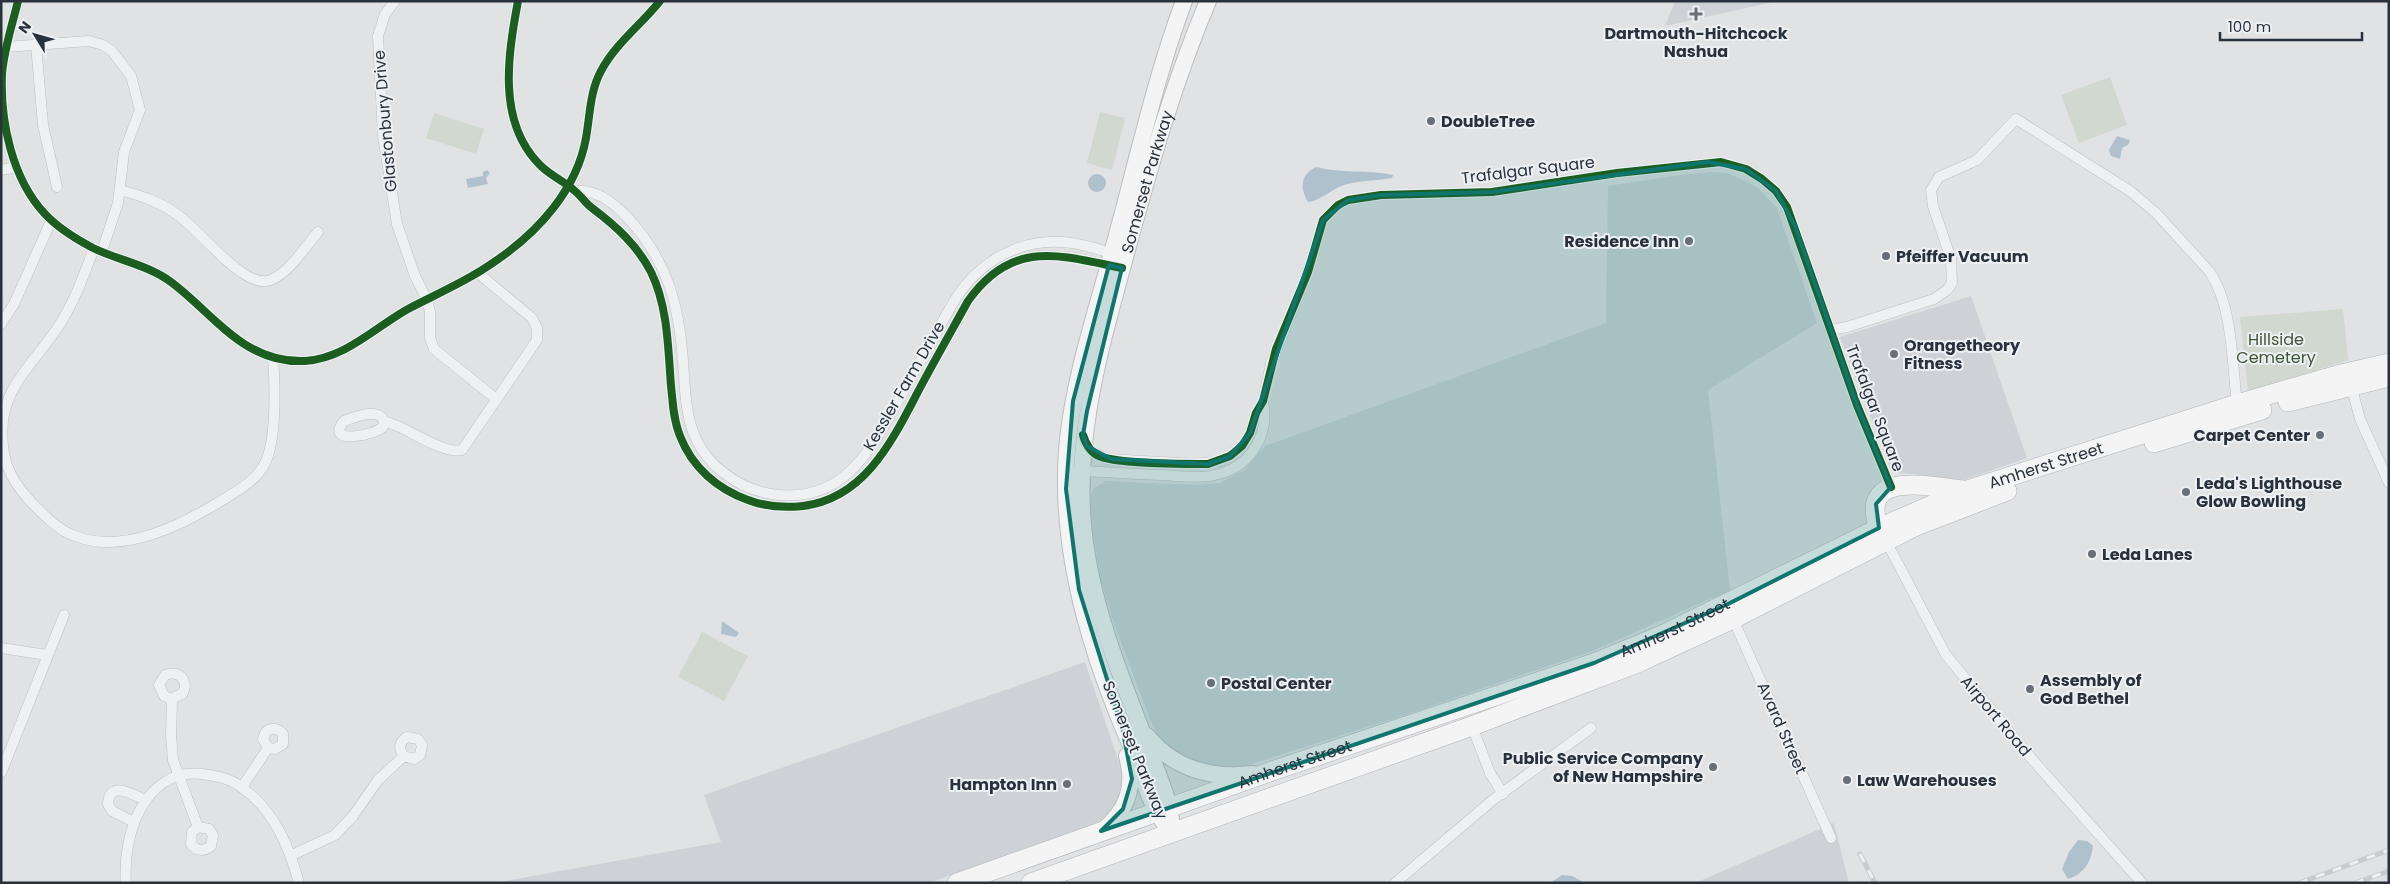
<svg xmlns="http://www.w3.org/2000/svg" width="2390" height="884" font-family="Poppins,sans-serif">
	<style>
		.built { fill: #ced2d7 }
		.green { fill: #d1d8d0 }
		.water { fill: #b0c1ce }
		.lines { fill: none; stroke-linecap: round; stroke-linejoin: round }
		.street-casing { stroke: #bec0c2; stroke-width: 11 }
		.primary-casing { stroke: #bcbfc2; stroke-width: 18 }
		.highway-casing { stroke: #b2b5b9; stroke-width: 20 }
		.street { stroke: #eff0f1; stroke-width: 10 }
		.primary { stroke: #f4f4f5; stroke-width: 16 }
		.highway { stroke: #f4f4f5; stroke-width: 19 }
		.rail-casing { stroke: #c8cacc; stroke-width: 5 }
		.rail { stroke: #edf1f4; stroke-width: 3; stroke-dasharray: 9; stroke-linecap: butt }
		.cycleway-casing { stroke: #edf1f4; stroke-width: 11 }
		.cycleway { stroke: #1b5e20; stroke-width: 8 }
		.marked { fill: #0f766e; fill-opacity: 0.2; stroke: #0f766e; stroke-width: 4; stroke-linejoin: round }
		.poi-dot { fill: #686f77; stroke: #edf1f4; stroke-width: 2 }
		.labels { text-anchor: middle; dominant-baseline: central; stroke-width: 4; stroke-linejoin: round; paint-order: stroke }
		.poi-label { font-size: 16px; font-weight: bold; fill: #28313c; stroke: #edf1f4; text-anchor: start }
		.street-label { font-size: 16px; fill: #28313c; stroke: #edf1f4 }
		.park-label { font-size: 16px; fill: #405637; stroke: #edf1f4 }
	</style>
	<rect width="100%" height="100%" fill="#e0e2e4"/>
	<g class="built">
		<path d="M1675 1H1778L1665 26Z"/>
		<path d="M1712 172 1727 173 1748 182 1759 189 1777 208 1817 323 1708 390 1730 590 1592 651 1405 715 1239 768 1224 769 1208 765 1187 759 1164 744 1153 727 1113 621 1101 580 1093 535 1090 496 1094 488 1106 481 1197 485 1220 483 1244 470 1265 446 1606 323 1608 186 1673 176Z"/>
		<path d="M1971 296 2027 458 1964 480 1892 472 1840 337Z"/>
		<path d="M1085 662 1123 774 1120 793 1111 812 1090 827 928 883H494L721 842 704 795Z"/>
		<path d="M1834 823 1849 883H1695Z"/>
	</g>
	<g class="green">
		<path d="M2110 77 2127 125 2079 143 2061 95Z"/>
		<path d="M1100 112 1125 118 1112 170 1087 163Z"/>
		<path d="M434 113 484 129 476 154 426 138Z"/>
		<path d="M2343 309 2348 360 2248 392 2240 317Z"/>
		<path d="M702 632 748 656 724 701 678 677Z"/>
	</g>
	<g class="water">
		<path d="M2117 136 2130 140 2128 145 2122 148 2120 159 2111 156 2109 150Z"/>
		<path d="M1316 167C1341 174 1367 169 1393 175L1392 178C1377 181 1359 180 1344 185 1332 189 1320 201 1308 202 1300 188 1300 175 1316 167Z"/>
		<path d="M487 170 490 173 486 178 488 184 468 188 466 179 483 176V172Z"/>
		<circle cx="1097" cy="183" r="9"/>
		<path d="M722 621 739 633 736 637 721 634Z"/>
		<path d="M2078 840 2087 841 2093 846C2091 862 2084 874 2068 879L2062 869 2069 852Z"/>
		<path d="M1562 875 1572 876 1585 883H1550Z"/>
	</g>
	<g class="lines">
		<defs>
			<g id="street">
				<path d="M18 1C12 26 4 49 2 74 0 121 12 179 45 214 58 228 76 239 93 248 118 260 148 265 171 282 214 314 244 364 305 361 346 358 374 328 408 309 439 293 469 280 497 260 539 231 577 189 586 138 590 115 590 91 601 71 616 43 641 25 660 1"/>
				<path d="M395 1 385 14 378 36 383 136 397 224 415 276 427 300 430 312V338L434 349 496 399"/>
				<path d="M518 1C508 55 497 121 539 164 550 176 565 181 576 192 582 197 586 204 592 208 616 226 637 245 651 272 668 307 668 348 671 386 673 403 673 419 680 436 692 467 717 489 748 500 766 507 784 508 803 506 867 498 894 437 921 386 936 358 952 330 968 301 1009 242 1053 253 1114 266"/>
				<path d="M36 44 43 125 57 187"/>
				<path d="M1 45 6 47 89 41 103 45 112 51 131 76 140 110 124 152 118 203 102 251"/>
				<path d="M1 170 17 167"/>
				<path d="M120 190C142 196 161 202 179 216 200 230 247 294 273 279 291 270 305 247 318 232"/>
				<path d="M575 191C596 189 613 202 627 217 667 260 679 304 683 361 685 388 685 415 696 439 708 465 735 485 762 492 842 511 872 449 904 390 921 360 938 329 956 298 985 254 1034 232 1086 246 1096 248 1107 251 1115 257"/>
				<path d="M94 248C84 275 74 303 58 327 38 358 8 382 3 420 0 456 7 476 31 502 44 515 58 530 75 536 121 554 176 528 214 505 231 495 254 483 264 465 277 443 275 384 273 357"/>
				<path d="M1 324 14 304 51 221"/>
				<path d="M1830 330 1847 327 1934 299 1947 290 1952 283 1951 259 1933 206 1931 190 1939 177 1977 160 2016 119 2130 191 2156 213 2209 271C2233 305 2232 364 2237 404"/>
				<path d="M2351 385 2360 419 2389 483"/>
				<path d="M384 421 383 427C375 435 324 446 344 421 355 417 378 407 384 421 405 426 443 455 462 450L537 340V328L532 318 478 273"/>
				<path d="M1085 441 1092 452 1107 459 1197 464 1220 461 1242 446 1250 433 1256 413 1263 401 1271 363 1308 272 1323 220 1338 205 1348 200 1381 195 1492 192 1617 173 1721 162 1746 169 1762 179 1776 191 1787 207 1857 405 1891 487"/>
				<path d="M1078 471C1106 472 1134 474 1162 475 1180 476 1201 479 1219 474 1252 465 1270 433 1263 401"/>
				<path d="M1885 539 1946 655 2031 758 2142 883"/>
				<path d="M1733 619 1831 838"/>
				<path d="M1 648 47 655"/>
				<path d="M172 699 164 696 159 685 165 675C179 670 189 680 183 693L172 699 171 735 173 760 198 827 192 832 191 844C196 851 204 852 211 846L213 835 209 829 198 827"/>
				<path d="M1472 726 1490 773 1503 794"/>
				<path d="M1 773 64 615"/>
				<path d="M242 787 268 748 263 739C265 728 275 725 283 734V744L275 749 268 748"/>
				<path d="M134 822 112 811 108 804C109 779 134 795 146 801"/>
				<path d="M292 855 335 835 353 816 378 780 404 756 414 759 420 755 422 745 418 739 407 737C399 742 398 749 404 756"/>
				<path d="M126 883C122 836 144 768 202 774 216 776 230 778 241 787 274 810 289 846 299 883"/>
				<path d="M1395 883 1494 799 1591 728"/>
			</g>
			<g id="primary">
				<path d="M1147 736C1174 769 1211 779 1253 774"/>
				<path id="s1" d="M1171 819 1166 796C1137 713 1097 631 1085 543 1071 443 1101 346 1127 250 1150 165 1174 82 1208 1"/>
				<path d="M1102 831C1127 811 1136 787 1127 756"/>
				<path d="M1172 833C1149 808 1141 769 1128 739 1085 639 1053 526 1071 417 1081 354 1102 293 1118 231 1139 154 1156 76 1184 1"/>
			</g>
			<g id="highway">
				<path d="M2288 402 2389 377"/>
				<path d="M2154 443 2262 410"/>
				<path d="M1879 528C1857 469 1932 487 1963 490"/>
				<path id="s2" d="M957 883 1275 770 1594 663 1662 635 1879 528 1964 491 2237 404 2337 375 2389 363"/>
				<path d="M1031 883 1472 726 1640 662 1733 619 1914 527 2007 491"/>
			</g>
		</defs>
		<use href="#street" class="street-casing"/>
		<use href="#primary" class="primary-casing"/>
		<use href="#highway" class="highway-casing"/>
		<use href="#street" class="street"/>
		<use href="#primary" class="primary"/>
		<use href="#highway" class="highway"/>
		<defs>
			<g id="rail">
				<path d="M1860 854 1875 883"/>
				<path d="M2299 883 2389 850"/>
				<path d="M2355 883 2389 871"/>
			</g>
		</defs>
		<use href="#rail" class="rail-casing"/>
		<use href="#rail" class="rail"/>
		<defs>
			<g id="cycleway">
				<path d="M18 1C12 26 4 49 2 74 0 121 12 179 45 214 58 228 76 239 93 248 118 260 148 265 171 282 214 314 244 364 305 361 346 358 374 328 408 309 439 293 469 280 497 260 539 231 577 189 586 138 590 115 590 91 601 71 616 43 641 25 660 1"/>
				<path d="M518 1C508 55 497 121 539 164 550 176 565 181 576 192 582 197 586 204 592 208 616 226 637 245 651 272 668 307 668 348 671 386 673 403 673 419 680 436 692 467 717 489 748 500 766 507 784 508 803 506 867 498 894 437 921 386 936 358 952 330 968 301 1012 239 1059 255 1122 268"/>
				<path d="M1083 435C1086 445 1090 452 1099 456 1117 464 1187 464 1208 464L1230 456 1242 446 1250 433 1256 413 1263 401 1276 349 1308 272 1323 220 1338 205 1348 200 1381 195 1492 192 1617 173 1721 162 1746 169 1762 179 1776 191 1787 207 1857 405 1891 487"/>
			</g>
		</defs>
		<use href="#cycleway" class="cycleway-casing"/>
		<use href="#cycleway" class="cycleway"/>
	</g>
	<path class="marked" d="M1708 162 1746 169 1776 191 1795 226 1857 405 1891 487 1876 504 1879 528 1726 605 1594 663 1101 831 1123 809 1132 779 1122 727 1079 590 1066 489 1073 401 1109 265 1122 268 1087 411 1083 435 1087 446 1111 459 1208 464 1230 456 1250 433 1323 220 1348 200 1381 195 1492 192Z"/>
	<g class="poi-dot">
		<path d="M1693.5 6.5h5v5h5v5h-5v5h-5v-5h-5v-5h5z"/>
		<circle cx="1431" cy="121" r="5"/>
		<circle cx="1689" cy="241" r="5"/>
		<circle cx="1886" cy="256" r="5"/>
		<circle cx="1894" cy="354" r="5"/>
		<circle cx="2320" cy="435" r="5"/>
		<circle cx="2186" cy="492" r="5"/>
		<circle cx="2092" cy="554" r="5"/>
		<circle cx="1211" cy="683" r="5"/>
		<circle cx="2030" cy="689" r="5"/>
		<circle cx="1713" cy="767" r="5"/>
		<circle cx="1847" cy="780" r="5"/>
		<circle cx="1067" cy="784" r="5"/>
	</g>
	<g class="labels">
		<g class="poi-label">
			<text x="1696" y="33" text-anchor="middle">Dartmouth-Hitchcock<tspan x="1696" dy="18">Nashua</tspan></text>
			<text x="1441" y="121">DoubleTree</text>
			<text x="1679" y="241" text-anchor="end">Residence Inn</text>
			<text x="1896" y="256">Pfeiffer Vacuum</text>
			<text x="1904" y="345">Orangetheory<tspan x="1904" dy="18">Fitness</tspan></text>
			<text x="2310" y="435" text-anchor="end">Carpet Center</text>
			<text x="2196" y="483">Leda's Lighthouse<tspan x="2196" dy="18">Glow Bowling</tspan></text>
			<text x="2102" y="554">Leda Lanes</text>
			<text x="2040" y="680">Assembly of<tspan x="2040" dy="18">God Bethel</tspan></text>
			<text x="1221" y="683">Postal Center</text>
			<text x="1703" y="758" text-anchor="end">Public Service Company<tspan x="1703" dy="18">of New Hampshire</tspan></text>
			<text x="1857" y="780">Law Warehouses</text>
			<text x="1057" y="784" text-anchor="end">Hampton Inn</text>
		</g>
		<g class="street-label">
			<text transform="translate(385 121) rotate(-95)">Glastonbury Drive</text>
			<text transform="translate(1528 170) rotate(-7)">Trafalgar Square</text>
			<text stroke="none"><textPath href="#s1" startOffset="659">Somerset Parkway</textPath></text>
			<text transform="translate(904 386) rotate(-60)">Kessler Farm Drive</text>
			<text transform="translate(1875 408) rotate(69)">Trafalgar Square</text>
			<text stroke="none"><textPath href="#s2" startOffset="1168">Amherst Street</textPath></text>
			<text stroke="none"><textPath href="#s2" startOffset="762">Amherst Street</textPath></text>
			<text transform="translate(1996 716) rotate(50)">Airport Road</text>
			<text transform="translate(1782 728) rotate(66)">Avard Street</text>
			<text transform="translate(1135 750) rotate(68)">Somerset Parkway</text>
			<text stroke="none"><textPath href="#s2" startOffset="358">Amherst Street</textPath></text>
		</g>
		<g class="park-label">
			<text x="2276" y="339">Hillside<tspan x="2276" dy="18">Cemetery</tspan></text>
		</g>
	</g>
	<rect width="2390" height="884" fill="none" stroke="#28313c" stroke-width="5"/>
	<g transform="translate(35 35) rotate(307)" stroke="#edf1f4" stroke-width="4" paint-order="stroke">
	<path d="M0-4L9 19L0 12L-9 19Z" fill="#28313c"/>
	<text y="-8" font-size="14" font-weight="bold" text-anchor="middle" fill="#28313c">N</text>
	</g>
	<path d="M2220 32v8h142v-8" fill="none" stroke="#28313c" stroke-width="2.5"/>
	<text x="2228" y="32" font-size="15" fill="#28313c" stroke="#edf1f4" stroke-width="4" paint-order="stroke">100 m</text>
</svg>
